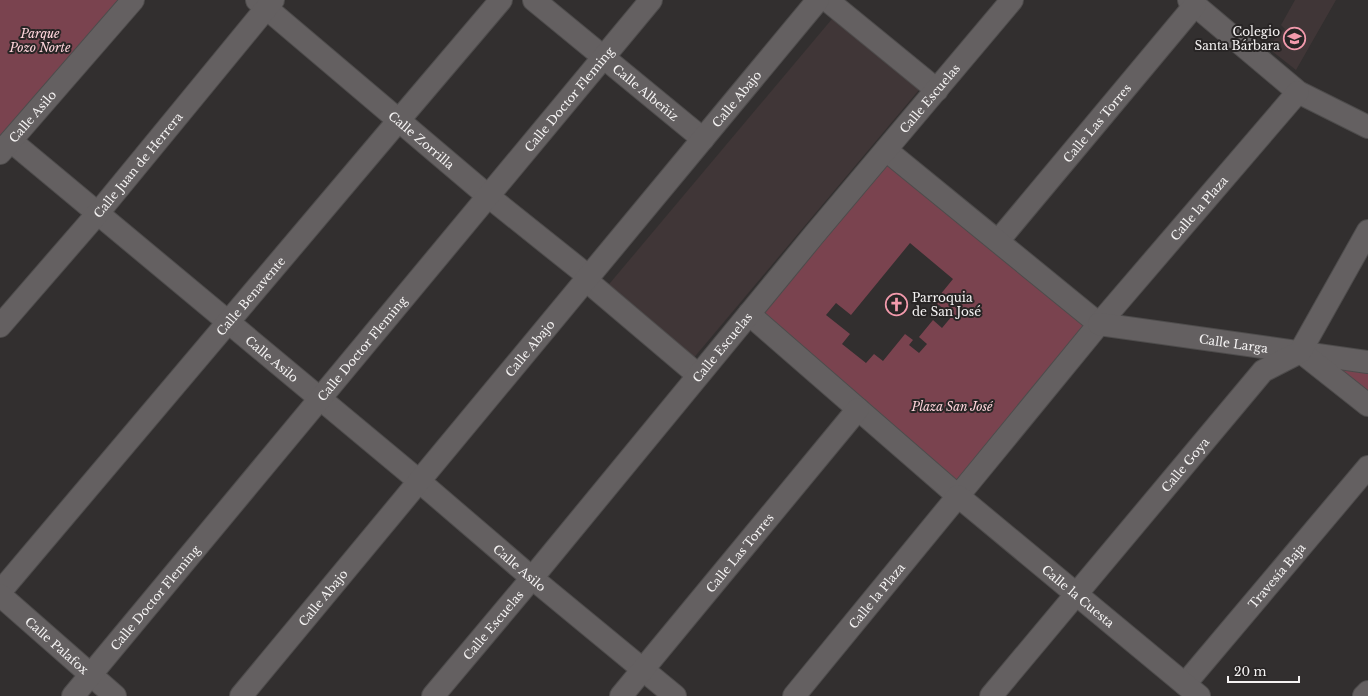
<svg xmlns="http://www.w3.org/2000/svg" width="1368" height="696" font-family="'Libre Baskerville',serif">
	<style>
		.built { fill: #403637 }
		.green { fill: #7a434f; fill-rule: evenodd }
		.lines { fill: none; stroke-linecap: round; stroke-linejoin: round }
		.minor-casing { stroke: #4e4c4c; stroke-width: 24 }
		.minor { stroke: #646061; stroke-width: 22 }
		.labels { text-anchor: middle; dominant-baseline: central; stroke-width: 4; stroke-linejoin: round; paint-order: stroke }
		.poi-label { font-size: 12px; fill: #f5f3f3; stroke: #282525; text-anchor: end }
		.park-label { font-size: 12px; font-style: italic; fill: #fed4db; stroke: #282525 }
		.street-label { font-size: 12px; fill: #f5f3f3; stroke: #282525 }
	</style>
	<rect width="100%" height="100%" fill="#322f2f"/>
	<g class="built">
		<path d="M1295 0H1336L1296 70 1267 47 1285 29 1281 25Z"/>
		<path d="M837 13 924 84 692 360 605 289Z"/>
	</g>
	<g class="green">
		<path d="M0 0H132L0 143Z"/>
		<path d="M886 150 1099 324 958 496 749 314ZM910 243 953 279 931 306 935 310 939 305 952 316 942 328 933 320 919 337 927 344 919 353 909 345 913 340 905 334 883 361 874 354 866 363 842 344 850 334 826 315 836 303 851 315Z"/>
		<path d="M1300 352 1368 362V405Z"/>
	</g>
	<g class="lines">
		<defs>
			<g id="minor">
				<path id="s1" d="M257 0 488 196 588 276"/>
				<path id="s2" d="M534 0 703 139"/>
				<path d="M827 0 937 90"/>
				<path d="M1189 0 1298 92 1368 127"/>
				<path id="s3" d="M11 141 419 481 532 578 675 696"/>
				<path id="s4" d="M0 153 133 0"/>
				<path id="s5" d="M998 241 1195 5"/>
				<path d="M586 280 698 375"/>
				<path d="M749 314 958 496 1099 324 886 150"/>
				<path id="s6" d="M1099 324 1298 92"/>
				<path id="s7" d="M1099 324 1368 362"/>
				<path id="s8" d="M0 326 98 213 273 0"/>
				<path d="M1301 352 1368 405"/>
				<path id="s9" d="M0 592 399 120 501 0"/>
				<path id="s10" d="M0 595 115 696"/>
				<path id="s11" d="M1185 684 1368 467"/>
				<path id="s12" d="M73 696 651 0"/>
				<path id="s13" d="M241 696 818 0"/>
				<path id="s14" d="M433 696 532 578 814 235 1012 0"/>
				<path id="s15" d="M621 696 858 409"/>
				<path id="s16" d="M794 696 958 496 1199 696"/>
				<path id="s17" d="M991 696 1263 371 1300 352 1368 231"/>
				<path d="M1364 696 1368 692"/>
			</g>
		</defs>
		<use href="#minor" class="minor-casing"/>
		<use href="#minor" class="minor"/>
	</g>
	<defs>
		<symbol id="school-ring" viewBox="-11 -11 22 22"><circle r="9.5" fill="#282525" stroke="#f29aac" stroke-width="1.5"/><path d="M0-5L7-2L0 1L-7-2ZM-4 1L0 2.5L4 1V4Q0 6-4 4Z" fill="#f29aac"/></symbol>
		<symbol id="church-ring" viewBox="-11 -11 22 22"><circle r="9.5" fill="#282525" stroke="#f29aac" stroke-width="1.5"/><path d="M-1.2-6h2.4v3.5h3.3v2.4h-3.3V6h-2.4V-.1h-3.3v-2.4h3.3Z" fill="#f29aac"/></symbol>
	</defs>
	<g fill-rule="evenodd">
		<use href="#school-ring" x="1282" y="26" width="25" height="25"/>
		<use href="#church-ring" x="884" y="292" width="25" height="25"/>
	</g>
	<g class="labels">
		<g class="poi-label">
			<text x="1280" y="31">Colegio<tspan x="1280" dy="14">Santa Bárbara</tspan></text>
			<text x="912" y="297" text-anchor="start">Parroquia<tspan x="912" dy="14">de San José</tspan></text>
		</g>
		<g class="park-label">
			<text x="40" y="33">Parque<tspan x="40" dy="14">Pozo Norte</tspan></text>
			<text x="952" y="406">Plaza San José</text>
		</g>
		<g class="street-label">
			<text stroke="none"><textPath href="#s2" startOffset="145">Calle Albeñiz</textPath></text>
			<text stroke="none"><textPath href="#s12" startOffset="776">Calle Doctor Fleming</textPath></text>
			<text stroke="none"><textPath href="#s13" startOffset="776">Calle Abajo</textPath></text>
			<text stroke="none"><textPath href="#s14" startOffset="777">Calle Escuelas</textPath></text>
			<text stroke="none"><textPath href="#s4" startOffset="49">Calle Asilo</textPath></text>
			<text stroke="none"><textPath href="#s5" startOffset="154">Calle Las Torres</textPath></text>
			<text stroke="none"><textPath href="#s1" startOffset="216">Calle Zorrilla</textPath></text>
			<text stroke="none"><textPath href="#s8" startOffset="212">Calle Juan de Herrera</textPath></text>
			<text stroke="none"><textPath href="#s6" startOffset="153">Calle la Plaza</textPath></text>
			<text stroke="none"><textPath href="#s9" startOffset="388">Calle Benavente</textPath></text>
			<text stroke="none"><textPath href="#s7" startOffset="136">Calle Larga</textPath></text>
			<text stroke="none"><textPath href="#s14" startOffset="453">Calle Escuelas</textPath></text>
			<text stroke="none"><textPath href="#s12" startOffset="452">Calle Doctor Fleming</textPath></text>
			<text stroke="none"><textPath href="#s13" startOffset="452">Calle Abajo</textPath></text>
			<text stroke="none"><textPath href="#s3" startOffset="340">Calle Asilo</textPath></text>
			<text stroke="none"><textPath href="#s17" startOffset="302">Calle Goya</textPath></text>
			<text stroke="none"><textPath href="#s15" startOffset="186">Calle Las Torres</textPath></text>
			<text stroke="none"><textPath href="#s3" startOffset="664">Calle Asilo</textPath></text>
			<text stroke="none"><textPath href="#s11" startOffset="142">Travesía Baja</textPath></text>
			<text stroke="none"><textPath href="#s16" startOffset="130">Calle la Plaza</textPath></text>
			<text stroke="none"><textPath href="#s16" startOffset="415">Calle la Cuesta</textPath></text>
			<text stroke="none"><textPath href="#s13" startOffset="128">Calle Abajo</textPath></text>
			<text stroke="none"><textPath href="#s12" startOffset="128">Calle Doctor Fleming</textPath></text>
			<text stroke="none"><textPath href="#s14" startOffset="93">Calle Escuelas</textPath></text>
			<text stroke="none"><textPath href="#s10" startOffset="76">Calle Palafox</textPath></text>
		</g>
	</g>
	<path d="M1228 676v6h71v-6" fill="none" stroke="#f5f3f3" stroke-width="2"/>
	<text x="1234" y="676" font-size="12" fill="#f5f3f3" stroke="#282525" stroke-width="3" paint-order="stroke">20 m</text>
</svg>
